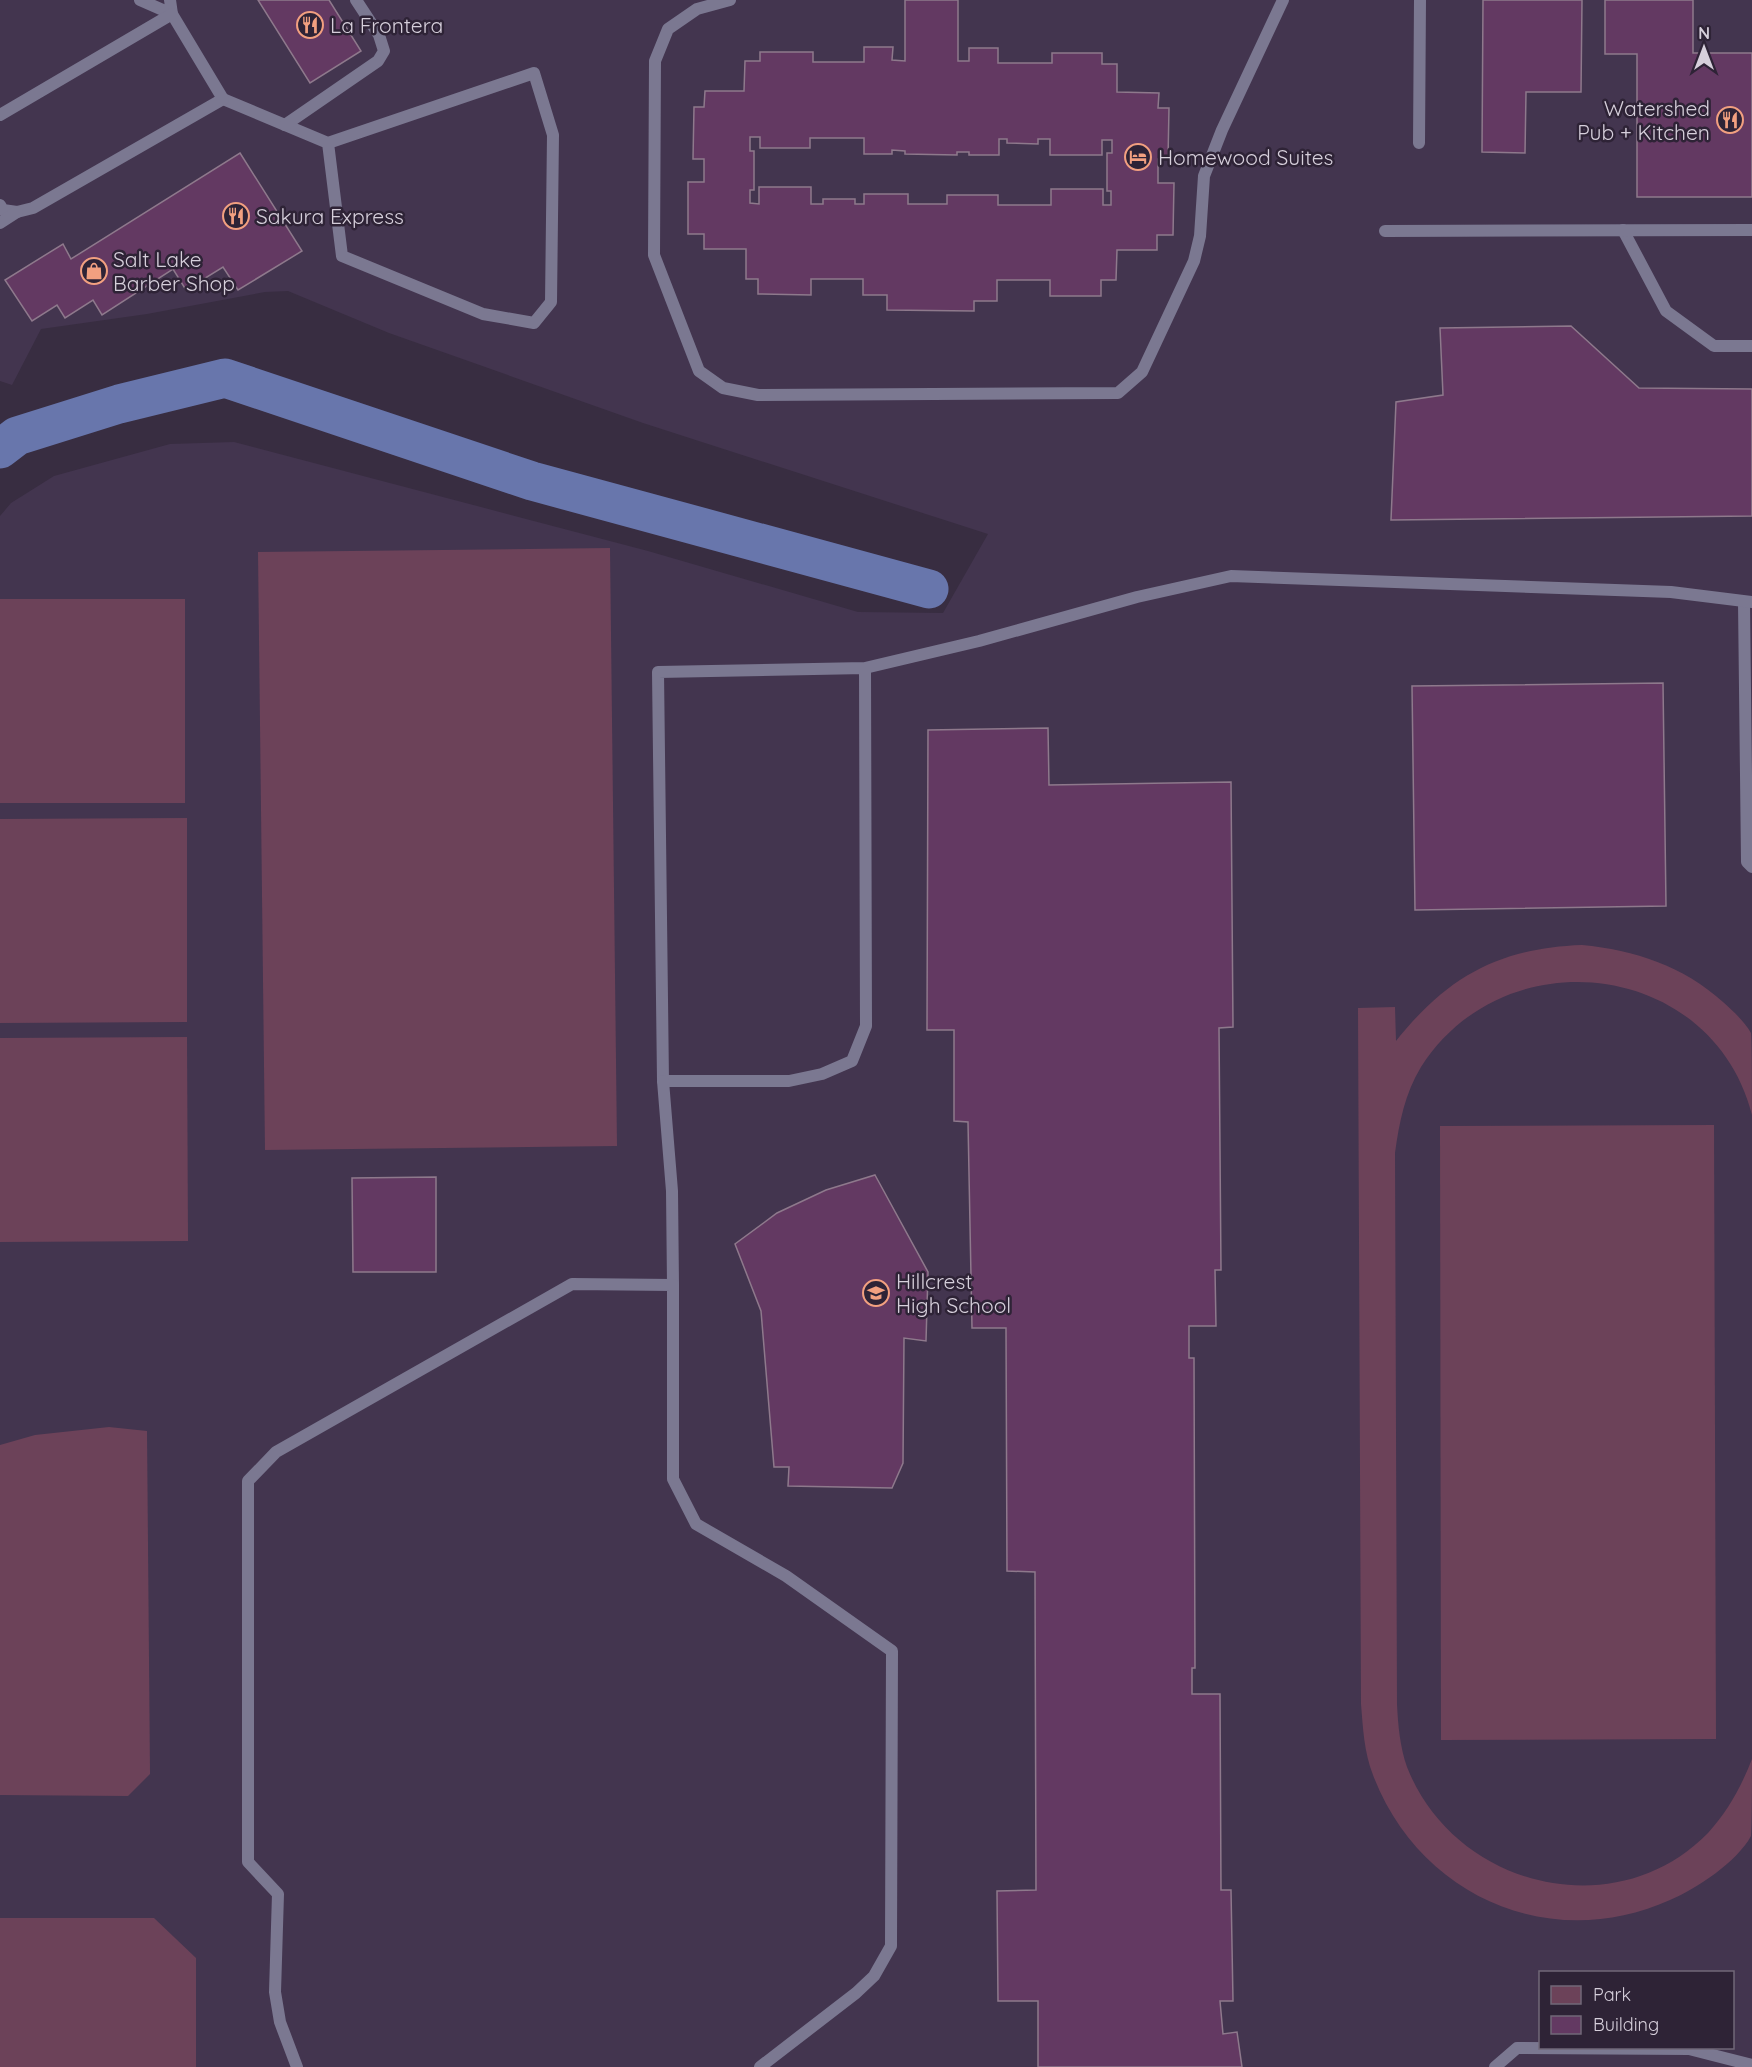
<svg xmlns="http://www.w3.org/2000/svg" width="1752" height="2067" font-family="Quicksand,sans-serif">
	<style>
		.built { fill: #43354f; fill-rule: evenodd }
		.green { fill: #6c4259 }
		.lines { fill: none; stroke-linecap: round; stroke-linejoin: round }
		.canal { stroke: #6876ac; stroke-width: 39 }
		.building { fill: #633962; stroke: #8e798c; stroke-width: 1.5; fill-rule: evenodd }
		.service { stroke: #7b7891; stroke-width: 12 }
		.labels { text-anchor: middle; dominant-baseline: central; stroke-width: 5; stroke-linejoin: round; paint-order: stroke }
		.poi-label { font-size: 21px; fill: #d6cfdb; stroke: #2e2336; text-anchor: start }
	</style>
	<rect width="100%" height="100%" fill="#382d41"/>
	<path class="built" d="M0 0H1752V2067H0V516L11 503 54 476 170 444 234 442 648 551 858 612 943 613 988 534 643 423 389 333 288 291 265 292 147 314 41 329 12 385 0 381ZM1540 1972H1732V2048H1540Z"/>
	<g class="green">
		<path d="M610 548 617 1146 265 1150 258 552Z"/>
		<rect x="0" y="599" width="185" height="204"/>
		<path d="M187 818V1022L0 1023V819Z"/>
		<path d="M1582 945C1635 950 1683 966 1723 1002 1732 1010 1745 1022 1751 1033 1752 1042 1752 1100 1752 1115 1713 961 1505 935 1421 1067 1405 1093 1399 1123 1395 1153L1397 1704C1398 1725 1400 1747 1407 1767 1454 1887 1615 1928 1708 1833 1728 1811 1741 1787 1752 1759 1752 1773 1752 1827 1751 1836 1737 1862 1696 1889 1670 1900 1550 1954 1419 1896 1373 1775 1364 1752 1363 1728 1361 1704L1358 1008 1395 1007 1396 1041C1447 977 1499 948 1582 945Z"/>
		<path d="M187 1037 188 1241 0 1242V1038Z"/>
		<path d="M1714 1125 1716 1739 1441 1740 1440 1126Z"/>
		<path d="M109 1427 147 1431 150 1774 128 1796 0 1795V1445L35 1435Z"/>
		<path d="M0 1918H154L196 1958V2067H0Z"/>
	</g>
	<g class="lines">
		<path class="canal" d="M0 449 17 436 119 404 225 378 532 481 929 589"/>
	</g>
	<g class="building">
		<path d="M258 0H329L361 51 310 83Z"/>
		<path d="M905 0H958V61H969V48H998V63H1052V53H1102V64H1117V92L1159 93 1158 108H1169L1168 159H1158V183H1174L1173 235H1157V250H1117L1116 280H1101V296H1050V280H997V301H974V311L887 310V295H863V279H811V295L758 294V279H746V249H704V234H688V182H704V159H693L694 107H704L705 91H744L745 61H760V52H813V62H864V47H893L892 60 905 61ZM750 137H760V148H810V138H864V154H892V150L905 151V154L957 155V152H969V155H999V139H1007V143L1038 144V139H1050V155H1102V140H1112V153H1107V191H1111V205H1103V189H1051V205H998V195H947V204H908V194H864V204H855V199H823V204H811V187H759V204L750 203V190H754V151H750Z"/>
		<path d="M1483 0H1582L1581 92H1526L1525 153 1482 152Z"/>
		<path d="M1605 0H1693V53H1752V197H1637V54H1605Z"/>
		<path d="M240 153 302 251 238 290 223 267 186 290 173 269 102 315 93 300 65 318 57 305 32 321 5 280 63 244 71 259Z"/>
		<path d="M1571 326 1639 388 1752 389V516L1391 520 1396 402 1443 395 1440 328Z"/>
		<path d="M1663 683 1666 906 1415 910 1412 686Z"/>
		<path d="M1048 728 1049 785 1231 782 1233 1027 1219 1028 1221 1270H1215L1216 1326H1189V1358H1194L1195 1668H1192V1694H1220L1221 1890H1231L1233 2001H1220L1223 2034 1237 2032 1242 2067H1038V2001H998L997 1891 1036 1890 1035 1572 1007 1571 1006 1328H972L968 1122 954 1121V1030H927L928 730Z"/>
		<path d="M875 1175 928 1272 926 1341 904 1338 903 1463 892 1488 788 1486 789 1467H774L761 1311 735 1244 777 1213 826 1190Z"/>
		<path d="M436 1177V1272H353L352 1178Z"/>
	</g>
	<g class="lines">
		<g class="service">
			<path d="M140 0 172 14 170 0"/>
			<path d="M730 0 697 9 668 29 655 61 654 255 699 371 723 388 758 395 1118 393 1142 372 1194 261 1200 236 1204 176 1222 130 1283 0"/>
			<path d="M223 99 328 143 534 73 553 135 551 302 534 323 483 314 342 256 328 143"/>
			<path d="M0 115 172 14 223 99 33 208 17 212 3 210 0 205"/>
			<path d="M285 125 378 61 384 51 379 35 356 0"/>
			<path d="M1419 143 1420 0"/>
			<path d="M0 223 17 212"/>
			<path d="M1623 230 1666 311 1714 346H1752"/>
			<path d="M1385 231 1752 230"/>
			<path d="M1744 602 1747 862 1752 867"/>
			<path d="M865 668 866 1026 852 1061 822 1074 789 1081H663L658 672 865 668 979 641 1137 597 1231 576 1671 592 1752 602"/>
			<path d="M663 1081 672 1191 673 1285"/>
			<path d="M297 2067 280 2022 275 1992 278 1894 248 1862V1481L276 1452 572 1284 673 1285V1479L696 1524 786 1576 892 1651 891 1946 874 1976 856 1993 760 2067"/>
			<path d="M1495 2067 1517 2048 1689 2049 1752 2065"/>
		</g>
	</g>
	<defs>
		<symbol id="restaurant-ring" viewBox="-11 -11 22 22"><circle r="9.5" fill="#2e2336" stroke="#f2a080" stroke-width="1.5"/><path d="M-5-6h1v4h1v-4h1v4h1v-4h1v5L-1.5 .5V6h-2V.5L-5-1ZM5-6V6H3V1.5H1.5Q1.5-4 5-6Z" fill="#f2a080"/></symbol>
		<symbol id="hotel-ring" viewBox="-11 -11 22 22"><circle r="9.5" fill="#2e2336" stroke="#f2a080" stroke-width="1.5"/><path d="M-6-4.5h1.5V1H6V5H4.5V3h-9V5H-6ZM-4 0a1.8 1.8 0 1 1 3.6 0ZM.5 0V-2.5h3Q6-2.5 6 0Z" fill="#f2a080"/></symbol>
		<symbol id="shop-ring" viewBox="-11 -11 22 22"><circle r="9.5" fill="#2e2336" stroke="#f2a080" stroke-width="1.5"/><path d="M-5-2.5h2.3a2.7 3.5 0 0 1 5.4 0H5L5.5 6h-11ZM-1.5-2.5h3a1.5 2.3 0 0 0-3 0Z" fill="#f2a080"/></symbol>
		<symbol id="school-ring" viewBox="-11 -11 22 22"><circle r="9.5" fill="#2e2336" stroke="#f2a080" stroke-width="1.5"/><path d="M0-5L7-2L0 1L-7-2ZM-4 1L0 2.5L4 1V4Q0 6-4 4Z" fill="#f2a080"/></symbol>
	</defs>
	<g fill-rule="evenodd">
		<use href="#restaurant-ring" x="295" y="10" width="30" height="30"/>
		<use href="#restaurant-ring" x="1715" y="105" width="30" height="30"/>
		<use href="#hotel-ring" x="1123" y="142" width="30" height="30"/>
		<use href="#restaurant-ring" x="221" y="201" width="30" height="30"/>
		<use href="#shop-ring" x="79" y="256" width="30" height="30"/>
		<use href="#school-ring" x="861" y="1278" width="30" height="30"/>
	</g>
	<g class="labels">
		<g class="poi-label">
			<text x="330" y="25">La Frontera</text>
			<text x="1710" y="108" text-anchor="end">Watershed<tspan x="1710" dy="24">Pub + Kitchen</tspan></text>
			<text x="1158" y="157">Homewood Suites</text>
			<text x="256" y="216">Sakura Express</text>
			<text x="113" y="259">Salt Lake<tspan x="113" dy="24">Barber Shop</tspan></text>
			<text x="896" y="1281">Hillcrest<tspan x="896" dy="24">High School</tspan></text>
		</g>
	</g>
	<rect x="1539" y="1971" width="195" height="78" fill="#2e2336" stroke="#716878" stroke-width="1.5"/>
	<rect x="1551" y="1986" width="30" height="18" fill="#6c4259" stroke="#716878" stroke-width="1.5"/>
	<text x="1593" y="2001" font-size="18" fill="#d6cfdb">Park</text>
	<rect x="1551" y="2016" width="30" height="18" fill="#633962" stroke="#716878" stroke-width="1.5"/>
	<text x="1593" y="2031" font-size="18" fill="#d6cfdb">Building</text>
	<g transform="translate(1704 48)" stroke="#2e2336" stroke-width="4.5" paint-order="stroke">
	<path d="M0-4.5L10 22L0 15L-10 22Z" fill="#d6cfdb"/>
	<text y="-9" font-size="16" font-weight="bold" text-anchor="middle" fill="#d6cfdb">N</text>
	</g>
</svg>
